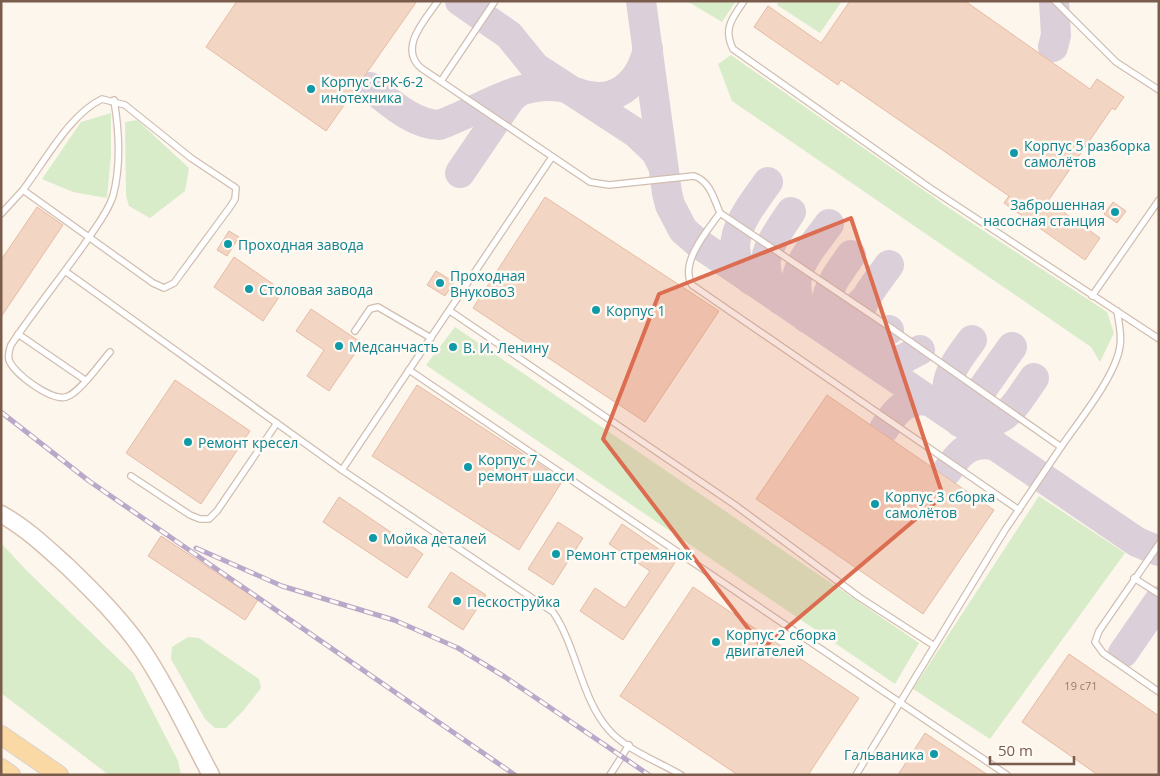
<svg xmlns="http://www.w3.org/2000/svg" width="1160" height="776" font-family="'Open Sans',sans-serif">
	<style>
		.green { fill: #d8ecc9 }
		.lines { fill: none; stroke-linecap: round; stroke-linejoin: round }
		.taxiway { stroke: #dbcfda; stroke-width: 30 }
		.building { fill: #f3d5c3; stroke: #e6bba3 }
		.lane-casing { stroke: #d1beb0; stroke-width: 8 }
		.secondary-casing { stroke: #d6c0b0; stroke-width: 19 }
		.primary-casing { stroke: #dad1cd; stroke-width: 20 }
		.lane { stroke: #fff; stroke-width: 5.5 }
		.secondary { stroke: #fff; stroke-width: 16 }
		.primary { stroke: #fbd9a5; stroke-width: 18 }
		.rail-casing { stroke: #b9a8c9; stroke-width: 5 }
		.rail { stroke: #fffaf3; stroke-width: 3; stroke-dasharray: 9; stroke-linecap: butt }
		.marked { fill: #dc6d51; fill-opacity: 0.2; stroke: #dc6d51; stroke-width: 4; stroke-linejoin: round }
		.culture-dot { fill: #0f9aa8; stroke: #fffaf3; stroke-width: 2 }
		.labels { text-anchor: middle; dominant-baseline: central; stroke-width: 5; stroke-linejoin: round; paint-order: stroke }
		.number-label { font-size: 11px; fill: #987a6a }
		.culture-label { font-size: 14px; fill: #0d838f; stroke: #fffaf3; text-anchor: start }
	</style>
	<rect width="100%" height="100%" fill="#fdf6ec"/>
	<g class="green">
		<path d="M687 1H736L722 22Z"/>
		<path d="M779 1H842L820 33 777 5Z"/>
		<path d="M731 55 949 208 1107 312 1114 333 1100 362 1091 347 732 101 718 64Z"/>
		<path d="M111 113V155L107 198 73 192 42 179 81 122Z"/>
		<path d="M137 120 189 168 185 191 150 218 129 206 126 196 125 122Z"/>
		<path d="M455 327 919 643 895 684 426 365Z"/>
		<path d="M1039 496 1125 553 990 739 913 689Z"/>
		<path d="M1 543 27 571 133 673 178 761 181 775H109L1 693Z"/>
		<path d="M188 637 199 638 259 679 261 688 243 711 226 728H215L205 719 171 659 172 647Z"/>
	</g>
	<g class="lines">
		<g class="taxiway">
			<path d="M460 1 509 35 535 67 636 133 656 152 663 166"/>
			<path d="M641 1 667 193 670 205 683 230 699 244 1137 542 1159 551"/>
			<path d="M1053 47 1056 35 1054 1"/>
			<path d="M370 87C390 102 412 124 439 125 480 111 523 77 567 88"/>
			<path d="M575 92C613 107 639 86 648 49"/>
			<path d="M460 173 511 98 516 94"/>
			<path d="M829 224C805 257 782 278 807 318 833 323 845 320 863 301"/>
			<path d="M851 255C829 286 815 304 839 339L860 342 889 330"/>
			<path d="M889 265C864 300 844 319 871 360L899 361 920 350"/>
			<path d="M751 280C716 246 747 212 768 182"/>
			<path d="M781 300C752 265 769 245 791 212"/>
			<path d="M972 340C950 370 936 387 960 422 1003 430 1012 410 1034 378"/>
			<path d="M977 407 983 388 1012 347"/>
			<path d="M884 429C889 421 894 413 902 407 927 389 953 417 983 388"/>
			<path d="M947 471C959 453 969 441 994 445"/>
			<path d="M1123 653 1159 601"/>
		</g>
	</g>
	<g class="building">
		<path d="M237 1H417L326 131 206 47Z"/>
		<path d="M850 1H965L1090 89 1097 79 1124 97 1115 110 1112 108 1048 201 1100 238 1085 260 1004 203 1009 196 841 80 838 85 754 27 768 6 821 43Z"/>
		<path d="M545 197 719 311 645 422 473 308Z"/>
		<path d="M1113 202 1126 211 1117 223 1104 214Z"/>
		<path d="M37 207 63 225 1 317V260Z"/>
		<path d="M229 231 239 237 227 256 217 250Z"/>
		<path d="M234 257 283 291 263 321 214 287Z"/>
		<path d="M436 271 454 282 445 296 427 285Z"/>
		<path d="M311 309 362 343 329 391 307 376 324 350 296 331Z"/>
		<path d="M175 380 250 431 201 504 126 453Z"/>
		<path d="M417 385 563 480 519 550 372 456Z"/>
		<path d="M827 395 994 510 923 614 756 499Z"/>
		<path d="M339 497 423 554 407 578 323 522Z"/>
		<path d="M558 522 583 538 553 585 528 569Z"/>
		<path d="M622 524 676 561 623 640 580 611 595 588 625 608 650 571 609 544Z"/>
		<path d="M161 536 258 600 245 620 148 556Z"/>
		<path d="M451 572 486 595 463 630 428 607Z"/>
		<path d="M693 587 859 698 808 775H738L620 696Z"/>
		<path d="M1069 654 1159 716V775H1098L1022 722Z"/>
		<path d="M925 733 988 775H898Z"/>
	</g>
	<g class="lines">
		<defs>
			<g id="lane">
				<path d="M438 1C425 20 398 48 421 68L590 182 609 185 694 176C710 181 714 199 720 213L891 328 1061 447 1005 530 856 775"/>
				<path d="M744 1C732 18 723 29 733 49L930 188 1159 339"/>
				<path d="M1055 1 1116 62 1159 90"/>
				<path d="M441 81 495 1"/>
				<path d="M552 157 342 470 553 612C577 647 581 699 609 730 625 749 659 762 681 775"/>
				<path d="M720 213C707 231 679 263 692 285L1019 510"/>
				<path d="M1 214 23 190 153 283 164 288 174 283 230 207 235 199 236 188 191 158 125 105 102 99C70 114 45 161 23 190"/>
				<path d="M65 271 342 470"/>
				<path d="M1092 296 1159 200"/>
				<path d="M450 311 735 505 859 597 933 645"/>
				<path d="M355 331 370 309 378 307 431 338"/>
				<path d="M18 334 85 380"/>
				<path d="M110 352C101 362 79 394 66 397 51 401 14 374 9 360 8 355 9 350 11 345 35 309 63 275 88 239 97 225 108 212 113 196 121 166 119 130 114 100"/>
				<path d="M409 370 1007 775"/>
				<path d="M1061 447C1078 422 1116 376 1120 346 1122 335 1119 323 1117 311"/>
				<path d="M131 476 190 515 200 519H209L217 511 277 423"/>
				<path d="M1159 544 1099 631 1095 642 1103 653 1159 692"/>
				<path d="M1134 578 1159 594"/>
				<path d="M610 775 629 745"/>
			</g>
			<path id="secondary" d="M1 514C26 528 46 547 67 566 94 592 122 620 143 651 169 690 189 734 211 775"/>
			<g id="primary">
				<path d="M1 735 59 775"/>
				<path d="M1 768 11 775"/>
			</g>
		</defs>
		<use href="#lane" class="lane-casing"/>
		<use href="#secondary" class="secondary-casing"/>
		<use href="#primary" class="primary-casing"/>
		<use href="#lane" class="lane"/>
		<use href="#secondary" class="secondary"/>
		<use href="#primary" class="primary"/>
		<defs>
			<g id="rail">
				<path d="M1 412 89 481 515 775"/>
				<path d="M196 548 282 586 394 620 458 648 505 677 649 775"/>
			</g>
		</defs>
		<use href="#rail" class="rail-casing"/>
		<use href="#rail" class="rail"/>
	</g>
	<path class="marked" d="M851 218 943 496 763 648 603 439 659 294Z"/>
	<g class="culture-dot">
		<circle cx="311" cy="89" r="5"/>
		<circle cx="1014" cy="153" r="5"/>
		<circle cx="1115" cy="212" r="5"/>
		<circle cx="228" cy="244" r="5"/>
		<circle cx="440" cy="283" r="5"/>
		<circle cx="249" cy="289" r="5"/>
		<circle cx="596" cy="310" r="5"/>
		<circle cx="339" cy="346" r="5"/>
		<circle cx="453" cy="347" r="5"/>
		<circle cx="188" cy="442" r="5"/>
		<circle cx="468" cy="467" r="5"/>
		<circle cx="875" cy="504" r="5"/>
		<circle cx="373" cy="538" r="5"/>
		<circle cx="556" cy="554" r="5"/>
		<circle cx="457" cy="601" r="5"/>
		<circle cx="716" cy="642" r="5"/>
		<circle cx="934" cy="754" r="5"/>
	</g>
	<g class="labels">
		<g class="number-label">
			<text x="1081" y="685">19 с71</text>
		</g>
		<g class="culture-label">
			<text x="321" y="81">Корпус СРК-6-2<tspan x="321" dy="16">инотехника</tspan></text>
			<text x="1024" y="145">Корпус 5 разборка<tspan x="1024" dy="16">самолётов</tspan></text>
			<text x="1105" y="204" text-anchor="end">Заброшенная<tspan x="1105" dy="16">насосная станция</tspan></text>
			<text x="238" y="244">Проходная завода</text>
			<text x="450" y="275">Проходная<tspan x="450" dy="16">Внуково3</tspan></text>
			<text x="259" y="289">Столовая завода</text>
			<text x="606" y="310">Корпус 1</text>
			<text x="349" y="346">Медсанчасть</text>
			<text x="463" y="347">В. И. Ленину</text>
			<text x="198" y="442">Ремонт кресел</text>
			<text x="478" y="459">Корпус 7<tspan x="478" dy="16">ремонт шасси</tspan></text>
			<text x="885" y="496">Корпус 3 сборка<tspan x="885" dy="16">самолётов</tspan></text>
			<text x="383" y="538">Мойка деталей</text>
			<text x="566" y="554">Ремонт стремянок</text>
			<text x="467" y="601">Пескоструйка</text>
			<text x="726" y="634">Корпус 2 сборка<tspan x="726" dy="16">двигателей</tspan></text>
			<text x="924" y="754" text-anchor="end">Гальваника</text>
		</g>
	</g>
	<rect width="1160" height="776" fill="none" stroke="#7a5c4d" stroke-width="5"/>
	<path d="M990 756v8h84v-8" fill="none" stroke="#7a5c4d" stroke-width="2.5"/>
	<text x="998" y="756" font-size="15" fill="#7a5c4d" stroke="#fffaf3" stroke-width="4" paint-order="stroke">50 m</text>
</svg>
